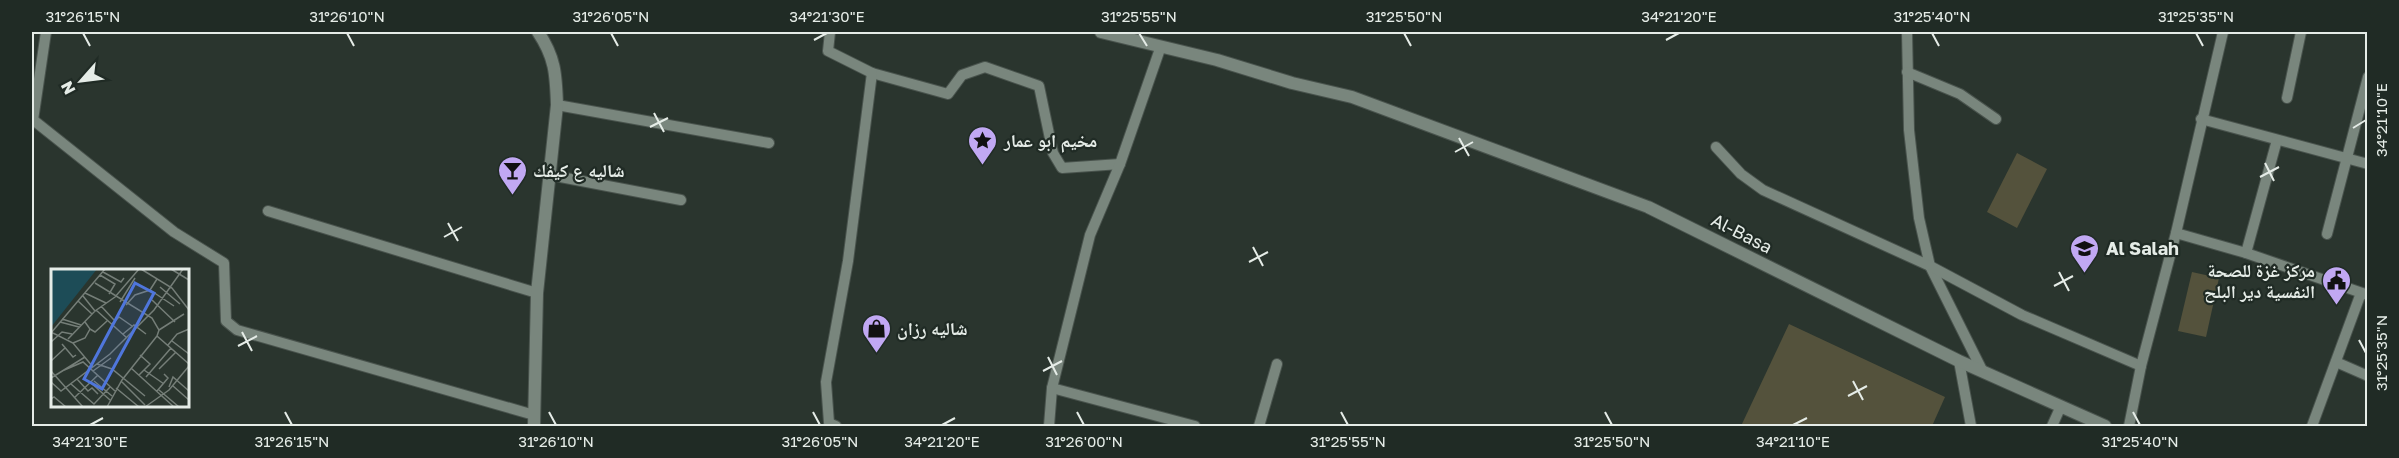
<svg xmlns="http://www.w3.org/2000/svg" width="2399" height="458" font-family="'Golos Text','Noto Naskh Arabic',sans-serif">
	<style>
		.grass { fill: #54523c }
		.lines { fill: none; stroke-linecap: round; stroke-linejoin: round }
		.minor-casing { stroke: #49534d; stroke-width: 12 }
		.tertiary-casing { stroke: #49534d; stroke-width: 14 }
		.minor { stroke: #79867d; stroke-width: 10 }
		.tertiary { stroke: #79867d; stroke-width: 12 }
		.ticks { fill: none; stroke: #e5ece7; stroke-width: 2 }
		.labels { text-anchor: middle; dominant-baseline: central; stroke-width: 4.5; stroke-linejoin: round; paint-order: stroke }
		.poi-label { font-size: 18px; font-weight: bold; fill: #e5ece7; stroke: #202b25; text-anchor: start }
		.street-label { font-size: 18px; fill: #e5ece7; stroke: #202b25 }
		.inset-road { fill: none; stroke: #757e78; stroke-width: 1.5 }
		.view { fill: #4f76dc; fill-opacity: 0.15; stroke: #4f76dc; stroke-width: 3 }
		.inset-edge { fill: none; stroke: #e5ece7; stroke-width: 3 }
		.neatline { fill: none; stroke: #e5ece7; stroke-width: 2 }
		.ticks-label { font-size: 15px; text-anchor: middle; fill: #e5ece7 }
	</style>
	<rect width="100%" height="100%" fill="#2a352e"/>
	<g class="grass">
		<path d="M2017 153 2047 169 2017 228 1987 212Z"/>
		<path d="M2192 272 2219 278 2206 337 2178 331Z"/>
		<path d="M1789 324 1945 397 1932 426H1741Z"/>
	</g>
	<g class="lines">
		<defs>
			<g id="minor">
				<path d="M830 32 828 51 872 73 948 94 962 75 985 67 1039 86 1053 153 1062 168 1120 164"/>
				<path d="M1907 32 1909 130 1919 218 1930 266 1982 370"/>
				<path d="M1907 72 1960 94 1996 119"/>
				<path d="M2287 98 2301 32"/>
				<path d="M557 105 769 143"/>
				<path d="M32 119 174 232 224 263 226 321 237 330 534 415"/>
				<path d="M2201 119 2368 164"/>
				<path d="M33 120 46 32"/>
				<path d="M1716 147 1741 174 1763 190 1930 266 2022 315 2141 366"/>
				<path d="M550 175 681 200"/>
				<path d="M268 211 537 293"/>
				<path d="M2176 233 2246 253 2368 295"/>
				<path d="M2327 234 2368 77"/>
				<path d="M2246 253 2277 140"/>
				<path d="M1959 361 1971 426"/>
				<path d="M2336 362 2368 376"/>
				<path d="M1052 388 1195 426"/>
				<path d="M836 426 829 423 826 382 848 261 872 73"/>
				<path d="M1049 426 1052 388 1090 235 1120 164 1161 46"/>
				<path d="M1259 426 1277 364"/>
				<path d="M2052 426 2061 406"/>
				<path d="M2129 426 2141 366 2176 233 2223 32"/>
				<path d="M2312 426 2361 293"/>
			</g>
			<g id="tertiary">
				<path d="M1101 32 1217 60 1292 83 1352 97 1648 207 1959 361 2105 426"/>
				<path d="M534 426 537 293 557 105C556 74 555 57 538 32"/>
			</g>
		</defs>
		<use href="#minor" class="minor-casing"/>
		<use href="#tertiary" class="tertiary-casing"/>
		<use href="#minor" class="minor"/>
		<use href="#tertiary" class="tertiary"/>
	</g>
	<path class="ticks" d="M83 33 90 46M347 33 354 46M611 33 618 46M1139 33 1147 46M1404 33 1411 46M1932 33 1939 46M2196 33 2203 46M814 40 827 33M1666 40 1679 33M654 113 664 132M650 127 668 118M2353 128 2366 120M1459 138 1469 156M1455 152 1473 142M2265 163 2274 181M2260 177 2279 167M448 223 458 241M444 237 462 227M1253 247 1263 266M1249 262 1268 252M2059 272 2069 291M2054 286 2073 276M242 332 252 351M2359 340 2366 353M238 346 257 336M1048 357 1057 375M1043 371 1062 361M1853 381 1863 400M1848 396 1867 386M285 412 292 425M549 412 556 425M813 412 820 425M1077 412 1084 425M1341 412 1348 425M1605 412 1612 425M2133 412 2140 425M90 425 103 418M942 425 955 418M1793 425 1807 418"/>
	<defs>
		<symbol id="sight-pin" viewBox="-11 -11 22 30"><path d="M0 17L-7.5 6A9.5 9.5 0 1 1 7.5 6Z" fill="#c1a8f3" stroke="#202b25"/><path d="M0-6L1.8-2.2L6-1.7L2.9 1.2L3.7 5.4L0 3.3L-3.7 5.4L-2.9 1.2L-6-1.7L-1.8-2.2Z" fill="#111"/></symbol>
		<symbol id="bar-pin" viewBox="-11 -11 22 30"><path d="M0 17L-7.5 6A9.5 9.5 0 1 1 7.5 6Z" fill="#c1a8f3" stroke="#202b25"/><path d="M-6-5H6L.8 .8V4.5H3.5V6h-7V4.5H-.8V.8Z" fill="#111"/></symbol>
		<symbol id="school-pin" viewBox="-11 -11 22 30"><path d="M0 17L-7.5 6A9.5 9.5 0 1 1 7.5 6Z" fill="#c1a8f3" stroke="#202b25"/><path d="M0-5L7-2L0 1L-7-2ZM-4 1L0 2.5L4 1V4Q0 6-4 4Z" fill="#111"/></symbol>
		<symbol id="civic-pin" viewBox="-11 -11 22 30"><path d="M0 17L-7.5 6A9.5 9.5 0 1 1 7.5 6Z" fill="#c1a8f3" stroke="#202b25"/><path d="M-.6-6.5H3V-4.5H.6V-3L4-1V1h2V6H-6V1h2V-1L-.6-3ZM-1.2 2.5V6h2.4V2.5Z" fill="#111"/></symbol>
		<symbol id="shop-pin" viewBox="-11 -11 22 30"><path d="M0 17L-7.5 6A9.5 9.5 0 1 1 7.5 6Z" fill="#c1a8f3" stroke="#202b25"/><path d="M-5-2.5h2.3a2.7 3.5 0 0 1 5.4 0H5L5.5 6h-11ZM-1.5-2.5h3a1.5 2.3 0 0 0-3 0Z" fill="#111"/></symbol>
	</defs>
	<g fill-rule="evenodd">
		<use href="#sight-pin" x="966" y="124" width="33" height="45"/>
		<use href="#bar-pin" x="496" y="154" width="33" height="45"/>
		<use href="#school-pin" x="2068" y="232" width="33" height="45"/>
		<use href="#civic-pin" x="2320" y="264" width="33" height="45"/>
		<use href="#shop-pin" x="860" y="312" width="33" height="45"/>
	</g>
	<g class="labels">
		<g class="poi-label">
			<text x="1004" y="140">مخيم ابو عمار</text>
			<text x="533" y="170">شاليه ع كيفك</text>
			<text x="2106" y="248">Al Salah</text>
			<text x="2315" y="270" text-anchor="end">مركز غزة للصحة<tspan x="2315" dy="21">النفسية دير البلح</tspan></text>
			<text x="897" y="328">شاليه رزان</text>
		</g>
		<g class="street-label">
			<text transform="translate(1742 233) rotate(27)">Al-Basa</text>
		</g>
	</g>
	<g transform="translate(51 269)">
		<rect width="138" height="138" fill="#2a352e"/>
		<path d="M0 0H46L0 58Z" fill="#1d4c57"/>
		<path class="inset-road" d="M90 0 121 19 138 41M120 0 138 11M52 3 70 13 73 9M49 6 64 15 58 25M44 14 101 49 108 61 106 67 138 95M109 18 129 35M99 21 123 37M34 24 55 34M32 27 44 42M101 31 124 53M27 32 41 45M69 33 84 9M75 36 84 26 99 21 106 10M50 37 63 51M45 41 76 69M11 50 30 56M9 53 28 58M61 55 68 48 81 57M39 60 44 63 56 52M108 61 133 45M0 63 22 74 42 98M0 64 54 0M72 65 83 56 95 65M17 70 44 42 64 28 88 0M121 72 138 85M0 73 11 63 21 65M22 74 34 69 39 60 34 53M11 75 22 88 25 86M117 76 126 65 138 60M0 92 14 79M46 95 61 100 94 127M80 99 123 138M108 100 125 83M93 101 113 115M0 102 32 138M11 102 32 93 64 122M42 102 60 89M88 106 99 95 89 86M95 108 120 79M0 109 34 88M26 110 37 122 41 119 47 125M43 112 61 127M70 112 94 136M0 113 10 122 59 85 103 41 132 0M39 113 59 131M20 115 43 135 59 118M122 117 138 131M118 118 122 108 138 122M65 119 88 138M108 121 128 138M106 122 117 109 113 105M23 129 47 106M0 130 3 128 15 138M56 138 71 111 106 67M94 138 118 121 138 97"/>
		<path class="view" d="M84 14 103 24 51 120 33 110Z"/>
		<rect width="138" height="138" class="inset-edge"/>
	</g>
	<rect width="2399" height="458" fill="none" stroke="#202b25" stroke-width="66"/>
	<g transform="translate(81 81) rotate(242)" stroke="#202b25" stroke-width="4.5" paint-order="stroke">
	<path d="M0-4.5L10 22L0 15L-10 22Z" fill="#e5ece7"/>
	<text y="-9" font-size="16" font-weight="bold" text-anchor="middle" fill="#e5ece7">N</text>
	</g>
	<rect x="33" y="33" width="2333" height="392" class="neatline"/>
	<g class="ticks-label">
		<text x="83" y="22">31°26'15"N</text>
		<text x="347" y="22">31°26'10"N</text>
		<text x="611" y="22">31°26'05"N</text>
		<text x="827" y="22">34°21'30"E</text>
		<text x="1139" y="22">31°25'55"N</text>
		<text x="1404" y="22">31°25'50"N</text>
		<text x="1679" y="22">34°21'20"E</text>
		<text x="1932" y="22">31°25'40"N</text>
		<text x="2196" y="22">31°25'35"N</text>
		<text transform="translate(2382 120) rotate(-90)" y="5">34°21'10"E</text>
		<text transform="translate(2382 353) rotate(-90)" y="5">31°25'35"N</text>
		<text x="90" y="447">34°21'30"E</text>
		<text x="292" y="447">31°26'15"N</text>
		<text x="556" y="447">31°26'10"N</text>
		<text x="820" y="447">31°26'05"N</text>
		<text x="942" y="447">34°21'20"E</text>
		<text x="1084" y="447">31°26'00"N</text>
		<text x="1348" y="447">31°25'55"N</text>
		<text x="1612" y="447">31°25'50"N</text>
		<text x="1793" y="447">34°21'10"E</text>
		<text x="2140" y="447">31°25'40"N</text>
	</g>
</svg>
